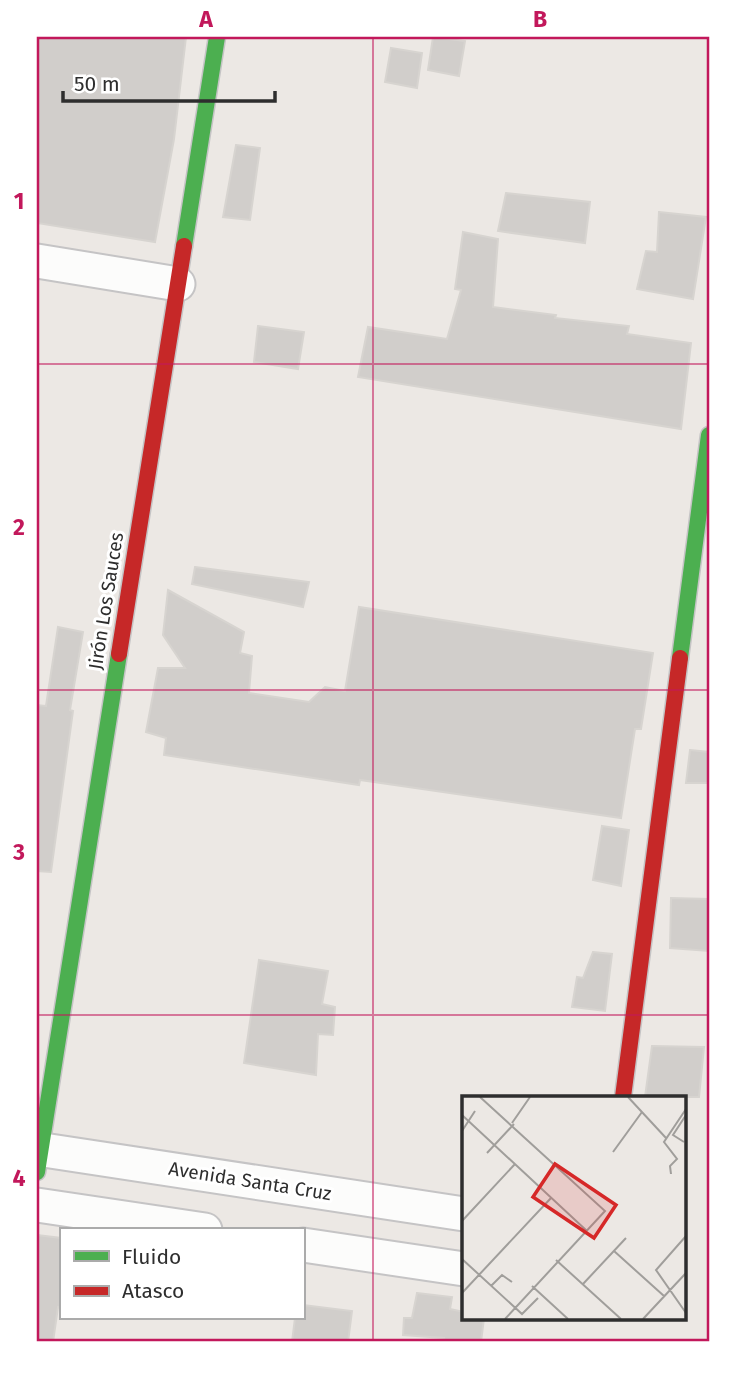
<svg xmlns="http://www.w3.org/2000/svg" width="746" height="1379" font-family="'Fira Sans',sans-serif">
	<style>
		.building { fill: #d1cecb; stroke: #d7d4d0; stroke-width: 2 }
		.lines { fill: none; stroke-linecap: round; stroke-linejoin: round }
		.street-casing { stroke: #c5c4c5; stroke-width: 37 }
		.fast-casing { stroke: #c5c4c5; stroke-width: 19 }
		.jam-casing { stroke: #c5c4c5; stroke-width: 19 }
		.street { stroke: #fcfcfb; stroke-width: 33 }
		.fast { stroke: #4caf50; stroke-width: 16 }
		.jam { stroke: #c62828; stroke-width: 16 }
		.grid { fill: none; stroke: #c2185b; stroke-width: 2; stroke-opacity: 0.55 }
		.labels { text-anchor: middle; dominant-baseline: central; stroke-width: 6; stroke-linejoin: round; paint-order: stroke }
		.street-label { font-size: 19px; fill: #2e2e2e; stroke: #fff }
		.inset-road { fill: none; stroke: #a09e9b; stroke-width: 2 }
		.view { fill: #d62828; fill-opacity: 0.15; stroke: #d62828; stroke-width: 3.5 }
		.inset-edge { fill: none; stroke: #2e2e2e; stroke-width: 3.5 }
		.neatline { fill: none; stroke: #c2185b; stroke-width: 2.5 }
		.grid-label { font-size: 23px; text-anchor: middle; font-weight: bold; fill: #c2185b }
	</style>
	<rect width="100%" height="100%" fill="#ece8e4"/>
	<g class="building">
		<path d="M37 37H186L174 139 155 242 37 223Z"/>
		<path d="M433 37 465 41 459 76 428 70Z"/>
		<path d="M391 48 422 53 417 88 385 82Z"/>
		<path d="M236 145 260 148 250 220 223 217Z"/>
		<path d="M506 193 590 202 585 243 498 231Z"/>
		<path d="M659 212 706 217 693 299 637 289 646 251 657 252Z"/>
		<path d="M463 232 498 239 493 307 556 315 555 318 629 326 627 334 691 343 681 429 358 377 368 327 447 339 461 290 455 289Z"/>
		<path d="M258 326 304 332 298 369 254 362Z"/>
		<path d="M195 567 309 582 303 607 192 584Z"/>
		<path d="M168 590 244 632 240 653 252 656 249 693 309 702 325 687 345 691 359 607 653 653 641 729H635L621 818 360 780 359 785 164 755 166 738 146 732 158 668H185L163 635Z"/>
		<path d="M58 627 83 632 70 710 73 711 51 872 37 871V705L46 706Z"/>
		<path d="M690 750 709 752V783H686Z"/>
		<path d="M602 826 629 830 621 886 593 880Z"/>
		<path d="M671 898 709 899V951L670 948Z"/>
		<path d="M593 952 612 954 605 1011 572 1007 577 977 583 978Z"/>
		<path d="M259 960 328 971 322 1004 335 1007 333 1035 318 1034 316 1075 244 1063Z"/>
		<path d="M652 1046 704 1047 699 1097H645Z"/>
		<path d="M37 1235 61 1238V1308L58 1307 53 1342H37Z"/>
		<path d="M417 1293 452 1297 450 1309 464 1312V1318H484L481 1342H443L444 1338 403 1335 404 1318H412Z"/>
		<path d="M303 1305 352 1311 348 1342H292L295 1318H303Z"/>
	</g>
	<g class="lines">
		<defs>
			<g id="street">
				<path d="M37 261 178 284"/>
				<path d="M37 1149 464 1214"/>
				<path d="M37 1205 205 1230"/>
				<path d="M303 1245 464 1269"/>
			</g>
			<g id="fast">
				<path d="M184 246 217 37"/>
				<path d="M680 658 709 435"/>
				<path d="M37 1172 119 654"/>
			</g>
			<g id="jam">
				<path d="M119 654 184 246"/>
				<path d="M623 1097 680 658"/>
			</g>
		</defs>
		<use href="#street" class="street-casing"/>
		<use href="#fast" class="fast-casing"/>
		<use href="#jam" class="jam-casing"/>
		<use href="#street" class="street"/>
		<use href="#fast" class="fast"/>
		<use href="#jam" class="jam"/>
	</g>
	<path class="grid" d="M373 37V1342M37 364H709M37 690H709M37 1015H709"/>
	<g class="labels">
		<g class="street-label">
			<text transform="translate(106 601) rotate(-81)">Jirón Los Sauces</text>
			<text transform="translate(250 1181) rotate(9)">Avenida Santa Cruz</text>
		</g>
	</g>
	<g transform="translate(462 1096)">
		<rect width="224" height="224" fill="#ece8e4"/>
		<path class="inset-road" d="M18 1 143 115 43 223M166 1 204 42M0 19 125 135M50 27 68 1M0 35 13 15M222 46 211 39 224 19M151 56 180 16M25 57 52 28M209 78 208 70 215 63 202 46 224 13M0 125 53 68M224 140 194 174 224 217M152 155 202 200M0 163 60 218 76 202M94 164 159 223M121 188 164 142M29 190 40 179 50 186M70 190 106 223M0 197 89 102M181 223 224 177"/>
		<path class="view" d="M93 68 154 109 132 142 71 101Z"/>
		<rect width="224" height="224" class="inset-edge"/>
	</g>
	<rect width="746" height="1379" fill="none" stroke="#ffffff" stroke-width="77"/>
	<rect x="60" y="1228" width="245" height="91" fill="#ffffff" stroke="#ababab" stroke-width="2"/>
	<rect x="74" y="1251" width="35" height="10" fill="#4caf50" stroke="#ababab" stroke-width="2"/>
	<text x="122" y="1264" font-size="21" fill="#2e2e2e">Fluido</text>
	<rect x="74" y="1286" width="35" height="10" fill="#c62828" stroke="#ababab" stroke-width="2"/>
	<text x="122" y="1298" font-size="21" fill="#2e2e2e">Atasco</text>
	<path d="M63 91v10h212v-10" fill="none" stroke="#2e2e2e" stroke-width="3.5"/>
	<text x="74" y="91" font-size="21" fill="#2e2e2e" stroke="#ffffff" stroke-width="5" paint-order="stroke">50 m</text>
	<rect x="38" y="38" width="670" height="1302" class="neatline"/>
	<g class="grid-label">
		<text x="206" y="27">A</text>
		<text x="540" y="27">B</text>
		<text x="19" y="209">1</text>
		<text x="19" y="535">2</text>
		<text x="19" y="860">3</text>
		<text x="19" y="1186">4</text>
	</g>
</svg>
